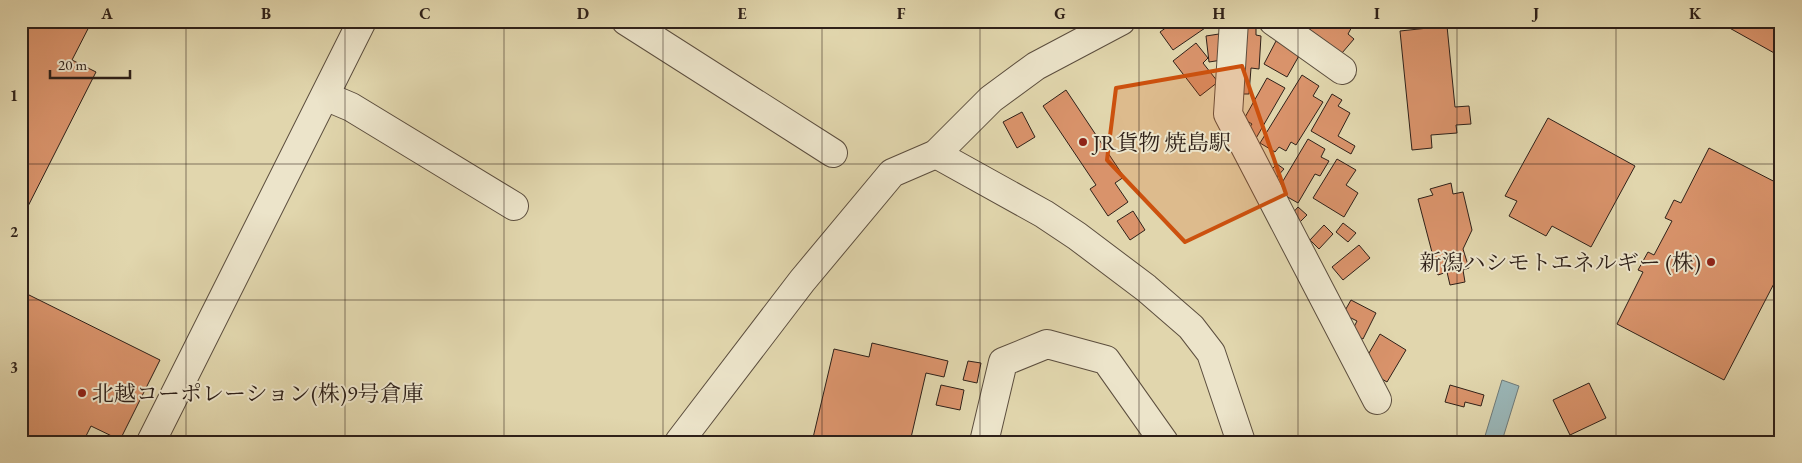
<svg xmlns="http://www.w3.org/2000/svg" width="1802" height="463" font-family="'EB Garamond','Noto Serif JP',serif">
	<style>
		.water { fill: #9ab6b7; stroke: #6f7a78 }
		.building { fill: #d9936b; stroke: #2f2119 }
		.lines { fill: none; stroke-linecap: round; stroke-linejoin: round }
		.minor-casing { stroke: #5c4e3e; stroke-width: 30 }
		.minor { stroke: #ece4ca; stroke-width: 28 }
		.marked { fill: #cc510e; fill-opacity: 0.2; stroke: #cc510e; stroke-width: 4; stroke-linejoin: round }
		.grid { fill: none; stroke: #2f2119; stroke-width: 1; stroke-opacity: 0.55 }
		.poi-dot { fill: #8f2418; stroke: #ece4ca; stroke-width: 2 }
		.labels { text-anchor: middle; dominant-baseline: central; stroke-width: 4; stroke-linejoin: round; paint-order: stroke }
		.poi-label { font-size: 22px; fill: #2f2119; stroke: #ece4ca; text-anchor: start }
		.neatline { fill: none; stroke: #2f2119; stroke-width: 2 }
		.grid-label { font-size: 16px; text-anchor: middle; font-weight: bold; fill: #2f2119 }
	</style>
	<rect width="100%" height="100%" fill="#e1d6ad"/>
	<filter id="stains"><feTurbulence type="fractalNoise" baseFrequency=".004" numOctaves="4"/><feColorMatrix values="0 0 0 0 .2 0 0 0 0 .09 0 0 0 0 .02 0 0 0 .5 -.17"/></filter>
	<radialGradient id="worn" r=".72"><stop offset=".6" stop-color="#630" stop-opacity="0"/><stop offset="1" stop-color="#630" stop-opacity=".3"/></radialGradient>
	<path class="water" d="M1502 380 1519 386 1502 441 1485 436Z"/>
	<g class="building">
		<path d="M21 21H92L72 60 96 72 21 220Z"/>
		<path d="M1175 21 1181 24 1185 21H1205L1208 26 1173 50 1160 32Z"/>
		<path d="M1298 21H1355L1348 34 1354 39 1342 53Z"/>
		<path d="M1717 21H1781V45L1776 54Z"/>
		<path d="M1242 25 1256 26V35L1261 36 1259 69 1251 68 1249 94H1237Z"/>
		<path d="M1447 26 1455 107 1469 106 1471 124 1456 125 1457 133 1431 135 1432 148 1412 150 1400 31Z"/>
		<path d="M1219 34 1222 60 1209 62 1206 36Z"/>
		<path d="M1276 41 1300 54 1287 77 1264 64Z"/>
		<path d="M1196 43 1208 58 1203 63 1218 82 1200 96 1173 61Z"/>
		<path d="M1302 75 1319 86 1313 96 1323 102 1296 145 1291 142 1286 151 1279 147 1275 152 1260 143Z"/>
		<path d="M1267 78 1285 88 1255 140 1245 134 1252 124 1244 119Z"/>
		<path d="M1066 90 1124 177 1115 183 1128 202 1108 216 1090 189 1096 185 1043 106Z"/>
		<path d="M1332 94 1342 100 1338 106 1350 113 1338 136 1355 146 1351 154 1311 131Z"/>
		<path d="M1022 112 1035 137 1017 148 1003 122Z"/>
		<path d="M1548 118 1635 166 1591 247 1552 226 1546 236 1509 216 1517 201 1505 196Z"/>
		<path d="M1308 139 1325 149 1321 157 1329 161 1320 176 1315 174 1298 203 1277 191Z"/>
		<path d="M1709 148 1781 185V270L1724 380 1617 324 1643 272 1638 270 1648 252 1654 255 1672 221 1665 218 1674 200 1681 203Z"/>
		<path d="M1337 159 1356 170 1346 185 1358 193 1344 217 1313 198Z"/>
		<path d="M1277 164 1284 169 1275 179 1268 173Z"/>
		<path d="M1451 183 1453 194 1463 192 1472 230 1463 249 1469 268 1463 270 1465 282 1450 285 1447 272 1438 275 1418 199 1433 195 1430 189Z"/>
		<path d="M1298 207 1307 215 1298 224 1290 216Z"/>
		<path d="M1133 211 1145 230 1130 240 1117 221Z"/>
		<path d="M1343 223 1356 233 1348 242 1336 232Z"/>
		<path d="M1324 225 1333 234 1319 249 1310 240Z"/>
		<path d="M1359 245 1370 258 1343 280 1332 267Z"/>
		<path d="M21 291 160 360 120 440 91 426 83 442H21Z"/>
		<path d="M1351 300 1376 313 1363 339 1351 333 1357 321 1343 314Z"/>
		<path d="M1380 334 1406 350 1387 382 1370 372 1365 360Z"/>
		<path d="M872 343 948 361 944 377 926 373 910 442H812L834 349 869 357Z"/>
		<path d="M968 361 981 363 977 383 963 380Z"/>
		<path d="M1589 383 1606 418 1570 435 1553 400Z"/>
		<path d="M941 385 964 390 960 410 936 405Z"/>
		<path d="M1450 385 1484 395 1481 406 1465 402 1464 407 1445 402Z"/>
	</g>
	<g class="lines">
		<defs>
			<g id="minor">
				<path d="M626 21 833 153"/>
				<path d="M1234 21 1228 114 1377 400"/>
				<path d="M1273 21 1342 70"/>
				<path d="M325 96 351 107 514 206"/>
				<path d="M936 154 1044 214 1077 236 1146 288 1191 327 1211 353 1241 442"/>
				<path d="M151 442 362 21"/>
				<path d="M679 442 802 281 892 173 936 154 991 99 1036 66 1121 21"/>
				<path d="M984 442 1003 362 1047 344 1106 360 1164 442"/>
			</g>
		</defs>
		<use href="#minor" class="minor-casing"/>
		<use href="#minor" class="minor"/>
	</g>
	<path class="marked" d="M1242 66 1286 194 1185 242 1107 160 1116 88Z"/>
	<path class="grid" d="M186 21V442M345 21V442M504 21V442M663 21V442M822 21V442M980 21V442M1139 21V442M1298 21V442M1457 21V442M1616 21V442M21 164H1781M21 300H1781"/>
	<g class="poi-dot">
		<circle cx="1083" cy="142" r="5"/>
		<circle cx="1711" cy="262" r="5"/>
		<circle cx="82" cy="393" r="5"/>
	</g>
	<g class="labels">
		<g class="poi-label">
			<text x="1093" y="142">JR貨物 焼島駅</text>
			<text x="1701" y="262" text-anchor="end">新潟ハシモトエネルギー (株)</text>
			<text x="92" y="393">北越コーポレーション(株)9号倉庫</text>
		</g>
	</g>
	<rect width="1802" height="463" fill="none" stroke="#e1d6ad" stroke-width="55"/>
	<path d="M50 70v8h80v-8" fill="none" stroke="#2f2119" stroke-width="2.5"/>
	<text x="58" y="70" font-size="15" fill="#2f2119" stroke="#ece4ca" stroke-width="4" paint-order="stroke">20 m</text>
	<rect x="28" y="28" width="1746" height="408" class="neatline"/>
	<g class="grid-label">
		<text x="107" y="19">A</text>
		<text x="266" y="19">B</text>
		<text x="425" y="19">C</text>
		<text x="583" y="19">D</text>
		<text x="742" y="19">E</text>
		<text x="901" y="19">F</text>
		<text x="1060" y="19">G</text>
		<text x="1219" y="19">H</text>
		<text x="1377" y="19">I</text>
		<text x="1536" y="19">J</text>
		<text x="1695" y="19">K</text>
		<text x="14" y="101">1</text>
		<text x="14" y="237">2</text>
		<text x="14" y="373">3</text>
	</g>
	<rect width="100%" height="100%" filter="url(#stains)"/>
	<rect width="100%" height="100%" fill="url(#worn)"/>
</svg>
